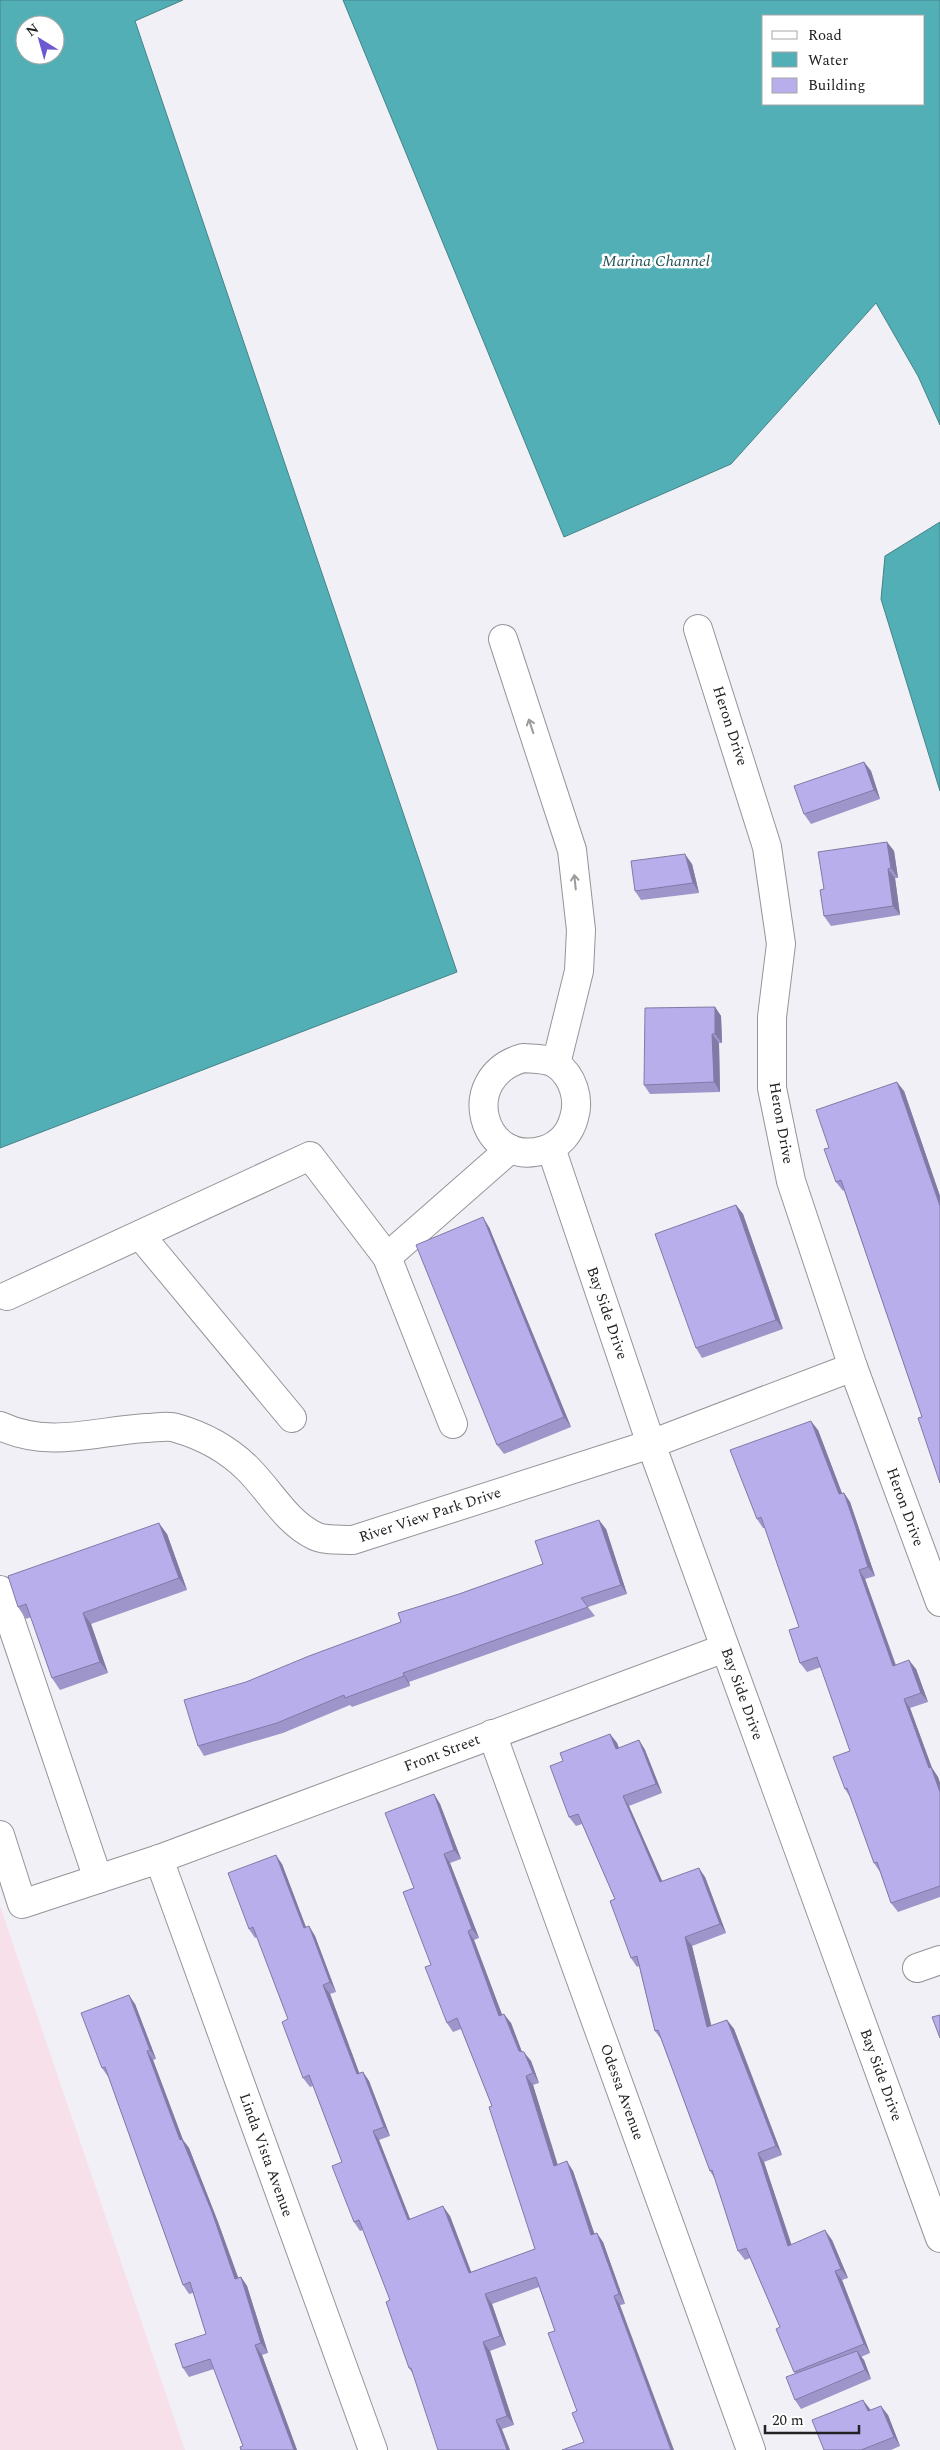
<svg xmlns="http://www.w3.org/2000/svg" width="940" height="2450" font-family="Spectral,serif">
	<style>
		.industrial { fill: #f8e0eb }
		.water { fill: #52afb5; stroke: #448489; fill-rule: evenodd }
		.lines { fill: none; stroke-linecap: round; stroke-linejoin: round }
		.minor-casing { stroke: #959499; stroke-width: 30 }
		.minor { stroke: #fff; stroke-width: 28 }
		.wall { fill: #9e96cb }
		.shaded-wall { fill: #817aa5 }
		.building { fill: #b8aeec; stroke: #817aa5 }
		.oneway { stroke: #9c9b9c }
		.labels { text-anchor: middle; dominant-baseline: central; stroke-width: 5; stroke-linejoin: round; paint-order: stroke }
		.street-label { font-size: 15px; fill: #222123; stroke: #fff }
		.water-label { font-size: 16px; font-style: italic; fill: #275154; stroke: #fff }
	</style>
	<rect width="100%" height="100%" fill="#f1f0f6"/>
	<path class="industrial" d="M0 1906 185 2450H0Z"/>
	<g class="water">
		<path d="M0 0H183L135 21 457 972 0 1148ZM25 25H55V55H25Z"/>
		<path d="M343 0H940V425L918 376 876 303 731 464 564 537ZM764 16H924V104H764Z"/>
		<path d="M940 522V791L881 599 885 556Z"/>
	</g>
	<g class="lines">
		<defs>
			<g id="minor">
				<path d="M698 629 767 847 781 944 772 1017V1088L791 1181 853 1367 940 1602"/>
				<path d="M503 639 572 850 581 930 579 971 556 1064"/>
				<path d="M523 1058C533 1059 547 1058 556 1064 573 1076 580 1099 574 1118 570 1133 560 1145 544 1150 482 1169 456 1077 523 1058Z"/>
				<path d="M551 1148 651 1444 940 2238"/>
				<path d="M140 1235 292 1418"/>
				<path d="M387 1257 453 1424"/>
				<path d="M7 1296 310 1156 387 1257 510 1149"/>
				<path d="M0 1426C50 1449 95 1431 146 1428 155 1428 168 1425 176 1428 204 1436 228 1449 248 1469 271 1492 286 1522 315 1536 325 1541 342 1539 353 1540L651 1444 853 1367"/>
				<path d="M0 1590 98 1879"/>
				<path d="M492 1734 751 2450"/>
				<path d="M0 1835 22 1904 159 1859 725 1648"/>
				<path d="M159 1859 373 2450"/>
				<path d="M917 1968 940 1960"/>
			</g>
		</defs>
		<use href="#minor" class="minor-casing"/>
		<use href="#minor" class="minor"/>
	</g>
	<g class="wall">
		<path d="M864 762 871 771 880 799 811 824 804 814Z"/>
		<path d="M887 842 894 851 898 878H895L900 915 831 926 824 916V889Z"/>
		<path d="M692 864 699 893 641 900 635 891Z"/>
		<path d="M715 1007 721 1016 722 1043H719L720 1092 650 1094 644 1085Z"/>
		<path d="M904 1091 940 1196V1483L922 1417 844 1190 843 1191 836 1182 829 1148Z"/>
		<path d="M736 1205 743 1214 783 1329 702 1358 696 1348Z"/>
		<path d="M489 1227 571 1427 504 1454 497 1445Z"/>
		<path d="M818 1430 842 1493H844L850 1502 875 1576 865 1579 896 1665 916 1669 928 1702 910 1708 932 1768 938 1777 940 1783V1897L898 1912 891 1903 880 1872 874 1863 850 1797 845 1789 850 1751 821 1667 807 1672 800 1663 799 1627 765 1528H763L757 1519Z"/>
		<path d="M606 1529 627 1594 588 1607 595 1616 409 1682 410 1686 352 1707 350 1705 283 1733 204 1756 198 1746 246 1682 401 1622 459 1594 543 1564Z"/>
		<path d="M167 1534 187 1590 91 1624 108 1673 60 1690 52 1678 31 1617 26 1619 18 1607Z"/>
		<path d="M610 1734 617 1743 619 1748 639 1740 645 1750 662 1793 629 1806 662 1881 705 1877 726 1933 692 1946 711 2026 727 2020 734 2029 782 2155 764 2162 791 2245 832 2240 848 2278 842 2280 870 2353 861 2357 864 2360 871 2379 801 2409 795 2400V2374L780 2327 750 2258 745 2260 738 2251 715 2179 710 2171 661 2039 655 2031 639 1966 637 1967 631 1958 615 1899 582 1824 576 1826 569 1817 563 1761Z"/>
		<path d="M434 1794 440 1804 461 1859 450 1863 479 1938 474 1940 502 2015 511 2023 522 2052 531 2061 539 2083 533 2085 557 2165 573 2171 594 2234 603 2242 625 2304 620 2305 584 2442 577 2411 555 2331 539 2287 492 2304 506 2345 490 2351 514 2425 502 2429 413 2374 409 2368 390 2300 363 2230 360 2231 354 2222 342 2162 313 2086 310 2087 303 2078 288 2019 257 1937 255 1938 249 1929 282 1864 306 1927 309 1926 315 1936 336 1992 330 1994 359 2073 363 2072 369 2081 390 2136 379 2140 410 2219 450 2216 471 2272 535 2249 492 2106 461 2029 453 2032 447 2023 431 1965 414 1888Z"/>
		<path d="M135 2004 156 2059 153 2060 183 2140 189 2148 218 2222 238 2278 241 2277 247 2286 268 2353 262 2355 297 2450H241L243 2446 214 2369 189 2377 183 2368 206 2334 193 2293 189 2294 183 2285 109 2078 102 2068Z"/>
		<path d="M870 2410 888 2415 900 2446 891 2450H824Z"/>
	</g>
	<g class="shaded-wall">
		<path d="M864 762 871 771 880 799 874 790Z"/>
		<path d="M887 842 894 851 898 878 891 868Z"/>
		<path d="M685 854 692 864 699 893 693 883Z"/>
		<path d="M888 869 895 878 900 915 893 906Z"/>
		<path d="M715 1007 721 1016 722 1043 715 1034Z"/>
		<path d="M712 1034 719 1043 720 1092 714 1082Z"/>
		<path d="M897 1082 904 1091 940 1196V1206Z"/>
		<path d="M736 1205 743 1214 783 1329 776 1320Z"/>
		<path d="M483 1217 489 1227 571 1427 564 1417Z"/>
		<path d="M811 1421 818 1430 846 1504 839 1494Z"/>
		<path d="M844 1493 850 1502 875 1576 868 1567Z"/>
		<path d="M599 1520 606 1529 627 1594 621 1585Z"/>
		<path d="M159 1523 167 1534 187 1590 179 1578Z"/>
		<path d="M859 1570 865 1579 899 1675 893 1666Z"/>
		<path d="M83 1613 91 1624 108 1673 100 1662Z"/>
		<path d="M909 1660 916 1669 928 1702 921 1693Z"/>
		<path d="M403 1673 409 1682 410 1686 404 1676Z"/>
		<path d="M904 1699 910 1708 932 1768 938 1777 940 1783V1792L929 1768Z"/>
		<path d="M610 1734 617 1743 623 1758 616 1749Z"/>
		<path d="M639 1740 645 1750 662 1793 656 1784Z"/>
		<path d="M434 1794 440 1804 461 1859 454 1850Z"/>
		<path d="M623 1796 629 1806 667 1892 660 1882Z"/>
		<path d="M444 1854 450 1863 479 1938 472 1929Z"/>
		<path d="M276 1855 282 1864 310 1938 304 1928Z"/>
		<path d="M699 1868 705 1877 726 1933 720 1924Z"/>
		<path d="M309 1926 315 1936 336 1992 330 1982Z"/>
		<path d="M468 1931 474 1940 506 2025 499 2016Z"/>
		<path d="M685 1937 692 1946 714 2036 707 2027Z"/>
		<path d="M323 1985 330 1994 363 2083 357 2074Z"/>
		<path d="M129 1995 135 2004 156 2059 150 2050Z"/>
		<path d="M504 2014 511 2023 525 2060 519 2051Z"/>
		<path d="M727 2020 734 2029 782 2155 776 2146Z"/>
		<path d="M147 2051 153 2060 183 2140 189 2148 218 2222 242 2288 235 2279 180 2140Z"/>
		<path d="M524 2052 531 2061 539 2083 533 2073Z"/>
		<path d="M363 2072 369 2081 390 2136 384 2127Z"/>
		<path d="M526 2076 533 2085 561 2175 554 2166Z"/>
		<path d="M373 2131 379 2140 414 2229 408 2220Z"/>
		<path d="M758 2153 764 2162 795 2255 788 2246Z"/>
		<path d="M567 2161 573 2171 598 2244 591 2235Z"/>
		<path d="M443 2206 450 2216 475 2282 469 2273Z"/>
		<path d="M825 2230 832 2240 848 2278 841 2269Z"/>
		<path d="M597 2233 603 2242 625 2304 619 2294Z"/>
		<path d="M835 2271 842 2280 870 2353 864 2344Z"/>
		<path d="M241 2277 247 2286 268 2353 261 2343Z"/>
		<path d="M485 2294 492 2304 506 2345 500 2336Z"/>
		<path d="M614 2296 620 2305 674 2450H671Z"/>
		<path d="M483 2342 490 2351 514 2425 507 2416Z"/>
		<path d="M255 2345 262 2355 297 2450H294L287 2434Z"/>
		<path d="M857 2351 864 2360 871 2379 865 2370Z"/>
		<path d="M863 2400 870 2409 874 2420 868 2411Z"/>
		<path d="M881 2406 888 2415 900 2446 894 2437Z"/>
		<path d="M496 2420 502 2429 510 2450H507Z"/>
	</g>
	<g class="building">
		<path d="M864 762 874 790 804 814 794 786Z"/>
		<path d="M887 842 891 868 888 869 893 906 824 916 820 890 824 889 818 852Z"/>
		<path d="M685 854 693 883 635 891 631 861Z"/>
		<path d="M715 1007V1034H712L714 1082 644 1085 645 1008Z"/>
		<path d="M897 1082 940 1206V1483L918 1418 922 1417 841 1180 836 1182 824 1149 829 1148 816 1110Z"/>
		<path d="M736 1205 776 1320 696 1348 655 1234Z"/>
		<path d="M483 1217 564 1417 497 1445 416 1245Z"/>
		<path d="M811 1421 839 1494 844 1493 855 1525 868 1567 859 1570 893 1666 909 1660 921 1693 904 1699 929 1768 931 1767 940 1792V1886L891 1903 877 1862 874 1863 847 1788 845 1789 833 1757 850 1751 817 1657 800 1663 789 1630 799 1627 761 1517 757 1519 730 1450Z"/>
		<path d="M599 1520 621 1585 581 1598 588 1607 403 1673 404 1676 345 1698 344 1695 277 1723 198 1746 184 1700 246 1682 309 1656 401 1622 398 1613 459 1594 543 1564 535 1541Z"/>
		<path d="M159 1523 179 1578 83 1613 100 1662 52 1678 26 1604 18 1607 8 1576Z"/>
		<path d="M610 1734 616 1749 639 1740 656 1784 623 1796 660 1882 699 1868 720 1924 685 1937 707 2027 727 2020 776 2146 758 2153 788 2246 825 2230 841 2269 835 2271 864 2344 794 2372 776 2329 780 2327 746 2248 738 2251 712 2170 710 2171 658 2030 655 2031 637 1956 631 1958 610 1901 615 1899 578 1814 569 1817 550 1766 563 1761 560 1753Z"/>
		<path d="M434 1794 454 1850 444 1854 472 1929 468 1931 499 2016 504 2014 519 2051 524 2052 533 2073 526 2076 554 2166 567 2161 591 2235 597 2233 619 2294 614 2296 671 2450H562L584 2442 572 2413 577 2411 548 2333 555 2331 536 2277 485 2294 500 2336 483 2342 507 2416 496 2420 507 2450H438L411 2368H409L386 2302 390 2300 359 2220 354 2222 332 2166 342 2162 309 2075 303 2078 282 2022 288 2019 253 1927 249 1929 228 1873 276 1855 304 1928 309 1926 330 1982 323 1985 357 2074 363 2072 384 2127 373 2131 408 2220 443 2206 469 2273 535 2249 489 2107 492 2106 457 2018 447 2023 425 1967 431 1965 403 1892 414 1888 385 1813Z"/>
		<path d="M129 1995 150 2050 147 2051 180 2140 182 2139 212 2212 235 2279 241 2277 261 2343 255 2345 294 2450H241L240 2447 243 2446 210 2359 183 2368 175 2344 206 2334 190 2282 183 2285 105 2067 102 2068 81 2013Z"/>
		<path d="M940 2015V2038L932 2017Z"/>
		<path d="M857 2351 865 2370 795 2400 786 2377Z"/>
		<path d="M863 2400 868 2411 881 2406 894 2437 861 2450H824L812 2420Z"/>
	</g>
	<defs><path id="oneway-shaft" d="M-6 0H5M1.5-3L5.5 0L1.5 3" fill="none" stroke-width="1.6" stroke-linecap="round" stroke-linejoin="round" transform="scale(1.25)"/></defs>
	<g class="oneway">
		<use href="#oneway-shaft" transform="translate(531 726) rotate(-108)"/>
		<use href="#oneway-shaft" transform="translate(575 882) rotate(-96)"/>
	</g>
	<g class="labels">
		<g class="street-label">
			<text transform="translate(730 726) rotate(72)">Heron Drive</text>
			<text transform="translate(781 1123) rotate(80)">Heron Drive</text>
			<text transform="translate(607 1313) rotate(71)">Bay Side Drive</text>
			<text transform="translate(905 1507) rotate(70)">Heron Drive</text>
			<text transform="translate(430 1515) rotate(-18)">River View Park Drive</text>
			<text transform="translate(742 1694) rotate(70)">Bay Side Drive</text>
			<text transform="translate(442 1753) rotate(-21)">Front Street</text>
			<text transform="translate(881 2075) rotate(70)">Bay Side Drive</text>
			<text transform="translate(622 2092) rotate(70)">Odessa Avenue</text>
			<text transform="translate(266 2155) rotate(70)">Linda Vista Avenue</text>
		</g>
		<g class="water-label">
			<text x="656" y="261">Marina Channel</text>
		</g>
	</g>
	<rect x="762" y="15" width="162" height="90" fill="#ffffff" stroke="#a7a6a7"/>
	<rect x="772" y="31" width="25" height="8" fill="#ffffff" stroke="#a7a6a7"/>
	<text x="808" y="40" font-size="15" fill="#222123">Road</text>
	<rect x="772" y="52" width="25" height="15" fill="#52afb5" stroke="#a7a6a7"/>
	<text x="808" y="65" font-size="15" fill="#222123">Water</text>
	<rect x="772" y="78" width="25" height="15" fill="#b8aeec" stroke="#a7a6a7"/>
	<text x="808" y="90" font-size="15" fill="#222123">Building</text>
	<g transform="translate(40 40) rotate(323)"><circle r="24" fill="#ffffff" stroke="#a7a6a7"/>
	<path d="M0-4L9 19L0 12L-9 19Z" fill="#6d58d2"/>
	<text y="-8" font-size="14" font-weight="bold" text-anchor="middle" fill="#222123">N</text>
	</g>
	<path d="M765 2425v8h94v-8" fill="none" stroke="#222123" stroke-width="2.5"/>
	<text x="772" y="2425" font-size="15" fill="#222123" stroke="#ffffff" stroke-width="4" paint-order="stroke">20 m</text>
</svg>
